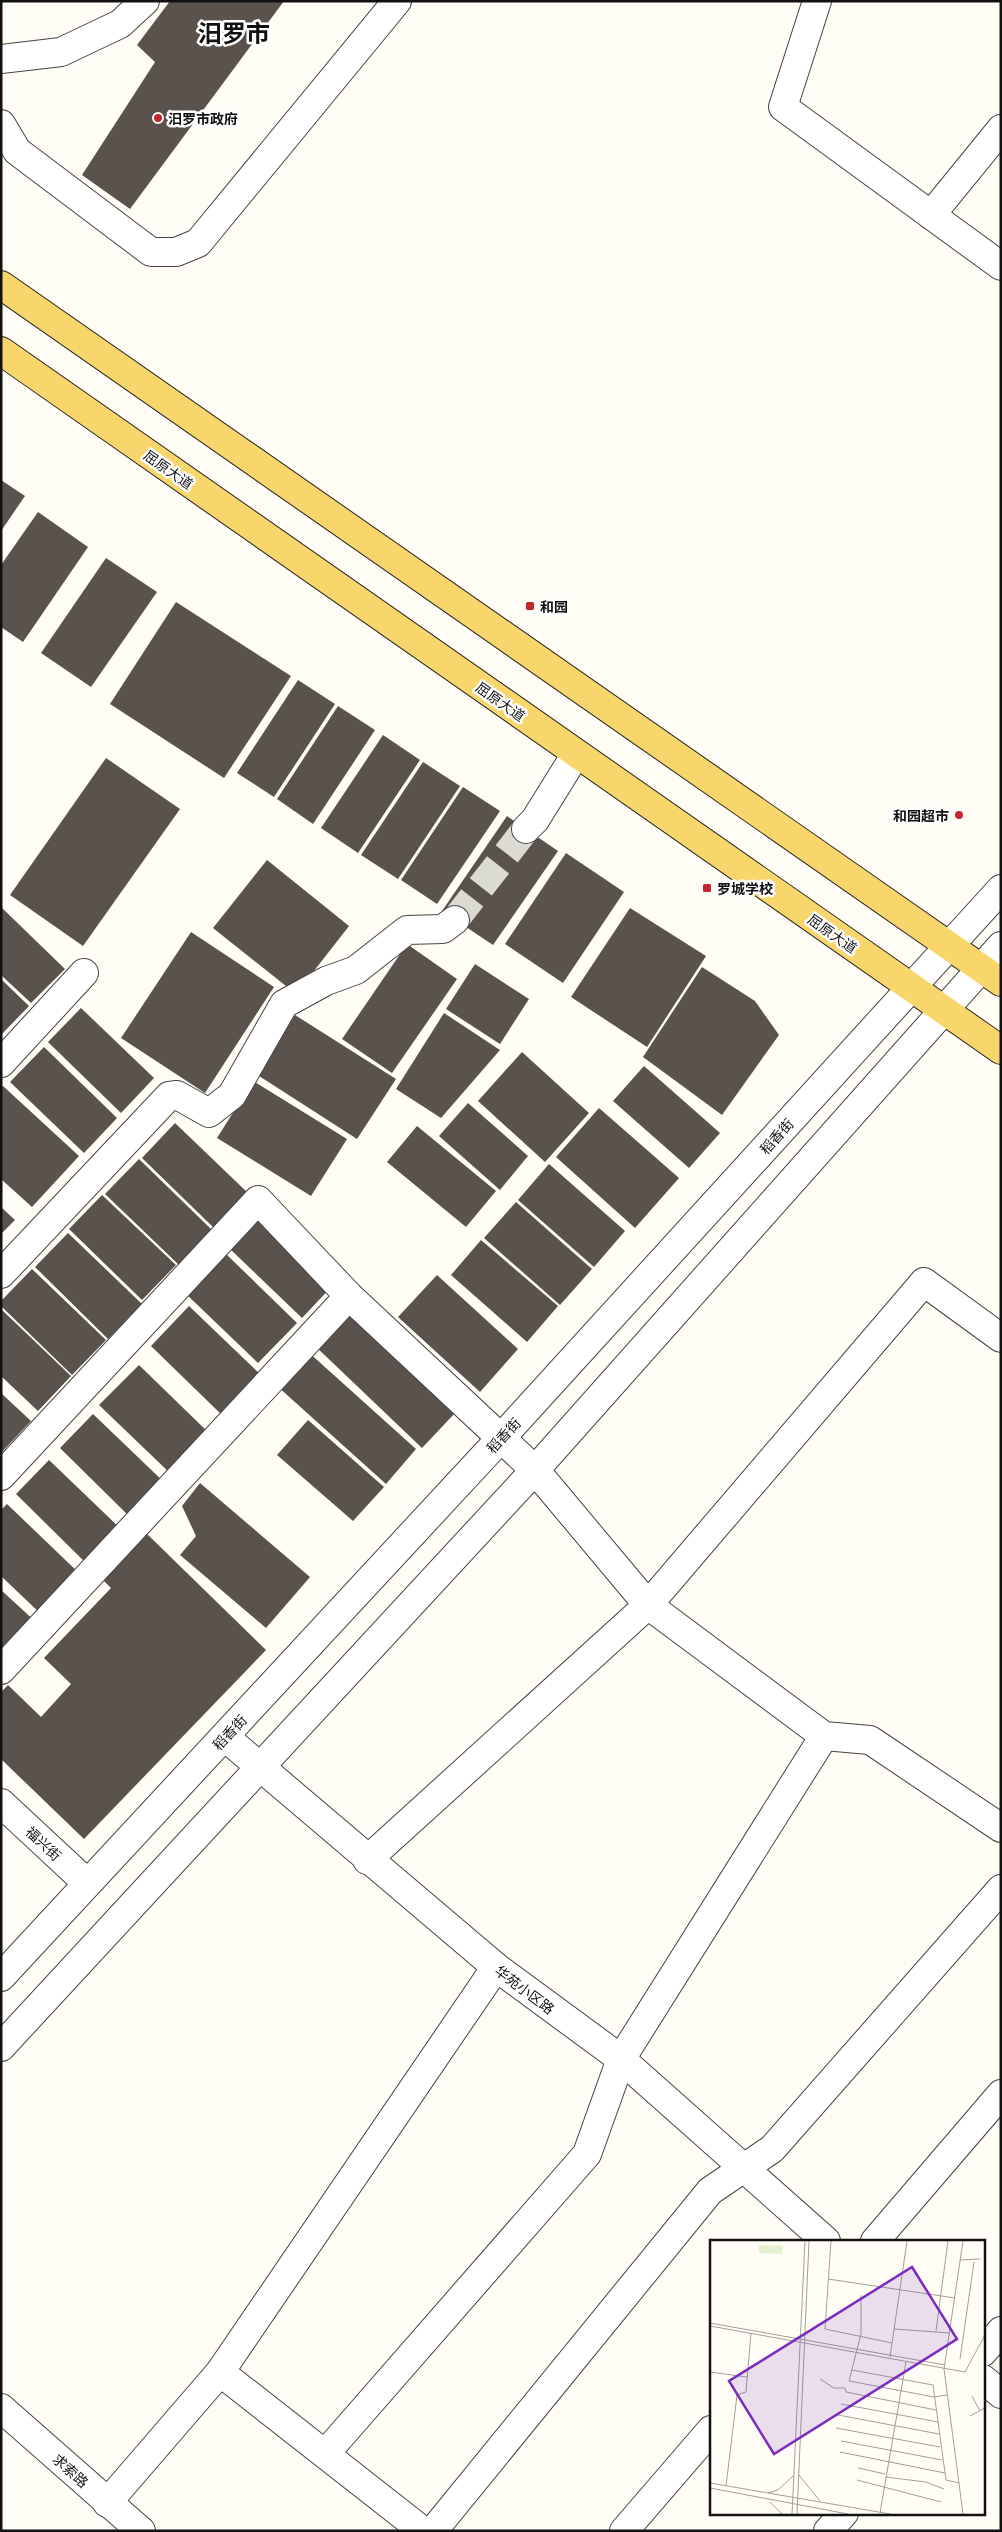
<svg xmlns="http://www.w3.org/2000/svg" width="1002" height="2532" font-family="Literata,'Noto Sans SC',serif">
	<style>
		.building { fill: #5a524d }
		.lines { fill: none; stroke-linecap: round; stroke-linejoin: round }
		.minor-tunnel { stroke: #dbdad3; stroke-width: 28; stroke-dasharray: 28 14; stroke-linecap: butt }
		.minor-casing { stroke: #444; stroke-width: 30 }
		.major-casing { stroke: #222; stroke-width: 30 }
		.minor { stroke: #fff; stroke-width: 28 }
		.major { stroke: #f9d66b; stroke-width: 28 }
		.poi-dot { fill: #c4262e; stroke: #fff; stroke-width: 2 }
		.labels { text-anchor: middle; dominant-baseline: central; stroke-width: 5; stroke-linejoin: round; paint-order: stroke }
		.poi-label { font-size: 14px; font-weight: bold; fill: #111; stroke: #fff; text-anchor: start }
		.street-label { font-size: 14px; fill: #111; stroke: #fff }
		.town-label { font-size: 24px; font-weight: bold; fill: #111; stroke: #fff }
		.inset-road { fill: none; stroke: #a09f9a; stroke-width: 1 }
		.view { fill: #7b2cbf; fill-opacity: 0.15; stroke: #7b2cbf; stroke-width: 2.5 }
		.inset-edge { fill: none; stroke: #111; stroke-width: 2.5 }
	</style>
	<rect width="100%" height="100%" fill="#fffdf5"/>
	<g class="building">
		<path d="M170 1H284L130 209 82 175 155 62 137 45Z"/>
		<path d="M1 480 25 496 1 531Z"/>
		<path d="M38 512 88 547 23 642 1 627V565Z"/>
		<path d="M106 558 157 592 91 687 41 653Z"/>
		<path d="M176 602 291 676 224 778 110 704Z"/>
		<path d="M298 680 335 704 274 797 237 773Z"/>
		<path d="M338 706 375 730 313 824 277 799Z"/>
		<path d="M383 735 420 760 358 853 321 828Z"/>
		<path d="M106 758 180 809 83 946 10 895Z"/>
		<path d="M423 762 460 786 398 879 361 855Z"/>
		<path d="M463 787 500 811 437 904 401 880Z"/>
		<path d="M507 816 558 851 493 945 442 911Z"/>
		<path d="M566 853 624 892 563 983 505 944Z"/>
		<path d="M267 860 349 926 296 994 213 928Z"/>
		<path d="M1 907 65 969 31 1003 1 975Z"/>
		<path d="M630 908 706 956 647 1047 571 997Z"/>
		<path d="M191 932 274 987 205 1093 121 1038Z"/>
		<path d="M407 944 457 979 392 1073 342 1039Z"/>
		<path d="M475 964 529 999 500 1044 446 1009Z"/>
		<path d="M702 967 755 1001 779 1035 722 1115 643 1057Z"/>
		<path d="M1 979 29 1006 1 1035Z"/>
		<path d="M81 1008 154 1078 121 1113 48 1042Z"/>
		<path d="M444 1013 500 1050 441 1118 396 1089Z"/>
		<path d="M295 1015 396 1079 357 1139 256 1074Z"/>
		<path d="M44 1047 117 1118 84 1153 10 1082Z"/>
		<path d="M522 1052 589 1113 545 1162 478 1101Z"/>
		<path d="M644 1066 720 1133 689 1168 613 1101Z"/>
		<path d="M253 1081 347 1139 311 1196 217 1138Z"/>
		<path d="M3 1086 79 1156 32 1207 1 1179V1088Z"/>
		<path d="M468 1103 528 1156 500 1190 439 1136Z"/>
		<path d="M599 1108 679 1178 635 1228 556 1157Z"/>
		<path d="M175 1123 249 1194 215 1229 142 1158Z"/>
		<path d="M417 1126 496 1191 466 1227 387 1162Z"/>
		<path d="M139 1159 212 1230 179 1265 105 1194Z"/>
		<path d="M549 1164 625 1231 594 1267 518 1200Z"/>
		<path d="M102 1195 176 1265 142 1300 69 1229Z"/>
		<path d="M516 1202 592 1269 560 1305 484 1238Z"/>
		<path d="M1 1207 15 1220 1 1234Z"/>
		<path d="M262 1212 335 1283 302 1318 228 1247Z"/>
		<path d="M68 1233 142 1304 108 1339 35 1267Z"/>
		<path d="M481 1240 558 1306 527 1342 451 1275Z"/>
		<path d="M224 1252 297 1323 258 1363 184 1292Z"/>
		<path d="M32 1269 106 1340 72 1375 1 1306V1301Z"/>
		<path d="M437 1275 518 1349 480 1392 398 1317Z"/>
		<path d="M189 1306 263 1377 224 1417 151 1346Z"/>
		<path d="M347 1308 456 1412 422 1448 313 1344Z"/>
		<path d="M1 1309 71 1376 38 1411 1 1376Z"/>
		<path d="M306 1350 416 1449 386 1484 276 1385Z"/>
		<path d="M139 1365 212 1436 173 1476 99 1405Z"/>
		<path d="M1 1393 31 1421 1 1453Z"/>
		<path d="M93 1414 167 1485 133 1520 60 1448Z"/>
		<path d="M308 1420 384 1487 353 1521 277 1455Z"/>
		<path d="M49 1460 123 1531 89 1566 16 1494Z"/>
		<path d="M200 1483 310 1577 266 1628 180 1555 196 1536 182 1506Z"/>
		<path d="M7 1504 81 1575 42 1615 1 1576V1510Z"/>
		<path d="M145 1532 266 1650 84 1839 1 1759V1692L8 1685 41 1717 71 1684 44 1658 111 1588 101 1578Z"/>
		<path d="M1 1590 37 1623 1 1660Z"/>
	</g>
	<g class="lines">
		<path class="minor-tunnel" d="M455 920 526 829"/>
		<defs>
			<g id="minor">
				<path d="M817 1 783 107 1001 266"/>
				<path d="M1 59 61 52 120 24 145 1"/>
				<path d="M1 124 17 151 151 252H176L198 243 397 1"/>
				<path d="M931 215 1001 129"/>
				<path d="M526 829 535 820 576 754"/>
				<path d="M1 1063 84 973"/>
				<path d="M1 1274 169 1096 177 1095 209 1113 232 1095 284 1004 326 981 356 970 407 930 443 929 455 920"/>
				<path d="M1 1476 258 1200 349 1296 535 1470 648 1605 824 1736 870 1740 1001 1828"/>
				<path d="M1 1670 349 1296"/>
				<path d="M225 1737 496 1967 621 2059 826 2241"/>
				<path d="M1 1803 87 1883"/>
				<path d="M367 1860 648 1605 924 1282 1001 1338"/>
				<path d="M1 1977 501 1438 1001 889"/>
				<path d="M1 2047 535 1470 1001 946"/>
				<path d="M875 2241 1001 2094"/>
				<path d="M983 2352 1001 2331"/>
				<path d="M220 2372 423 2531"/>
				<path d="M983 2379 1001 2394"/>
				<path d="M1 2408 141 2531"/>
				<path d="M325 2454 587 2154 621 2059 824 1736"/>
				<path d="M107 2503 220 2372 496 1967"/>
				<path d="M433 2531 710 2191 772 2149 1001 1889"/>
				<path d="M624 2531 711 2430"/>
				<path d="M828 2531 844 2513"/>
			</g>
			<g id="major">
				<path d="M1 285 1001 982"/>
				<path d="M1 351 1001 1050"/>
			</g>
		</defs>
		<use href="#minor" class="minor-casing"/>
		<use href="#major" class="major-casing"/>
		<use href="#minor" class="minor"/>
		<use href="#major" class="major"/>
	</g>
	<g class="poi-dot">
		<circle cx="158" cy="118" r="5"/>
		<rect x="525" y="601" width="10" height="10" rx="2.5"/>
		<circle cx="959" cy="815" r="5"/>
		<rect x="702" y="883" width="10" height="10" rx="2.5"/>
	</g>
	<g class="labels">
		<g class="poi-label">
			<text x="168" y="118">汨罗市政府</text>
			<text x="540" y="606">和园</text>
			<text x="949" y="815" text-anchor="end">和园超市</text>
			<text x="717" y="888">罗城学校</text>
		</g>
		<g class="street-label">
			<text transform="translate(169 469) rotate(35)">屈原大道</text>
			<text transform="translate(501 701) rotate(35)">屈原大道</text>
			<text transform="translate(833 933) rotate(35)">屈原大道</text>
			<text transform="translate(776 1136) rotate(-48)">稻香街</text>
			<text transform="translate(503 1435) rotate(-47)">稻香街</text>
			<text transform="translate(229 1732) rotate(-47)">稻香街</text>
			<text transform="translate(44 1843) rotate(43)">福兴街</text>
			<text transform="translate(525 1989) rotate(37)">华苑小区路</text>
			<text transform="translate(71 2470) rotate(42)">求索路</text>
		</g>
		<g class="town-label">
			<text x="234" y="31">汨罗市</text>
		</g>
	</g>
	<g transform="translate(710 2240)">
		<rect width="275" height="275" fill="#fffdf5"/>
		<path d="M49 5 73 6 72 14 49 13Z" fill="#e6f2cf"/>
		<path class="inset-road" d="M121 1 115 89 182 103M253 1 234 129 253 274M250 20 270 19M118 39 245 58M151 55V94L139 141 224 157 237 155M0 83 235 125M0 86 255 132 275 95M184 89 240 93M226 91 238 1M180 117 197 1M250 119 264 22M142 130 223 145 236 240 249 243M0 132 37 137M110 139 124 148H135L136 152 226 170M262 156 270 171M131 164 228 182M128 175 229 194M260 176 275 168M126 188 230 207M131 201 232 220M130 212 235 233M148 228 175 234M88 234 110 261M175 237 216 242 234 249M147 240 231 262M0 243 180 274M16 246 27 155 36 152 41 93M0 248 138 274M58 253 68 250 83 236M60 262 72 274M170 273 196 122M82 274 95 1M87 274 99 1"/>
		<path class="view" d="M202 27 247 99 64 214 19 141Z"/>
		<rect width="275" height="275" class="inset-edge"/>
	</g>
	<rect width="1002" height="2532" fill="none" stroke="#111111" stroke-width="5"/>
</svg>
